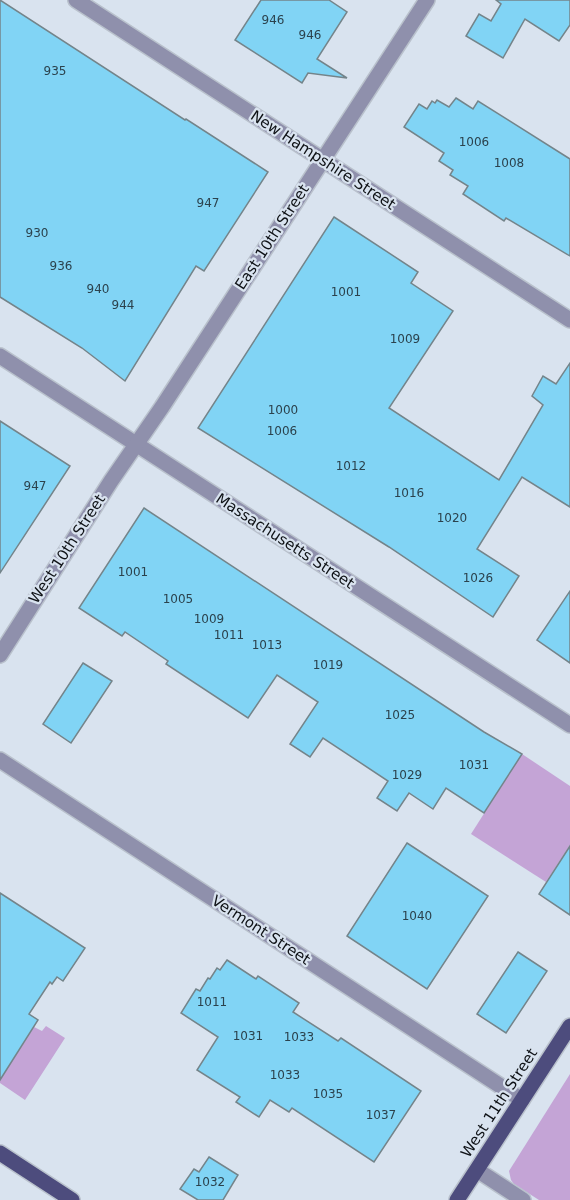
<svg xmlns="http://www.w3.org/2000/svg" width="570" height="1200" font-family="'DejaVu Sans',sans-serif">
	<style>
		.green { fill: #c4a4d6 }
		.building { fill: #81d4f5; stroke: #74848a; stroke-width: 1.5 }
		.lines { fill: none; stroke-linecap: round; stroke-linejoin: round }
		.minor-casing { stroke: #b9c1cc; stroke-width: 18 }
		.major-casing { stroke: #b9c1cc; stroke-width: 18 }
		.minor { stroke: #8f90ac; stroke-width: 15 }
		.major { stroke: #4d4c7d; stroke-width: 15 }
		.labels { text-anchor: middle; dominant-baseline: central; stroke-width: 4.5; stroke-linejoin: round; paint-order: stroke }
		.number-label { font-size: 12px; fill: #2b424d }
		.street-label { font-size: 15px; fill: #0e1115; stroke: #d9e3ef }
	</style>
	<rect width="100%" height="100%" fill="#d9e3ef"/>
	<g class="green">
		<path d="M522 754 570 786V845L546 882 471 834Z"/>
		<path d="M46 1026 65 1038 25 1100 0 1083V1080L34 1027 42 1031Z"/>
		<path d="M570 1074V1200H539L514 1184 511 1180 509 1171Z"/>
	</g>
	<g class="building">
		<path d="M0 0 185 120 186 119 268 172 204 271 196 266 125 381 82 348 0 297Z"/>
		<path d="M261 0H329L347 12 317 59 347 78 308 73 302 83 235 40Z"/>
		<path d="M496 0H570V25L559 41 525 19 503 58 466 36 479 14 491 21 501 4Z"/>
		<path d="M456 98 473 109 478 101 570 159V256L506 218 504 221 463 194 468 186 450 175 453 170 439 161 444 153 404 127 419 104 427 109 432 101 435 103 437 100 449 107Z"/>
		<path d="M334 217 418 272 411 283 453 311 389 408 499 480 543 405 532 396 543 376 556 384 570 363V507L522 477 477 549 519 576 493 617 389 547 198 428Z"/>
		<path d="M0 421 70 466 0 573Z"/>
		<path d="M144 508 484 732 522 754 484 813 446 788 433 809 409 793 397 811 377 798 388 781 323 738 310 757 290 744 318 702 277 675 248 718 166 664 168 661 125 632 122 636 79 608Z"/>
		<path d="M570 591V663L537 640Z"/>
		<path d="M83 663 112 681 71 743 43 724Z"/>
		<path d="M407 843 488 896 427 989 347 936Z"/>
		<path d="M570 846V915L539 894Z"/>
		<path d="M0 893 85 948 63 981 57 977 52 984 50 982 29 1014 38 1020 0 1080Z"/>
		<path d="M518 952 547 971 506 1033 477 1014Z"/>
		<path d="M227 960 256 979 258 976 299 1003 293 1012 338 1041 341 1038 421 1091 374 1162 292 1108 289 1112 270 1100 259 1117 236 1102 240 1097 197 1070 218 1037 181 1013 196 989 200 991 208 978 210 979 217 968 220 970Z"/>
		<path d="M209 1157 238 1175 223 1200H198L180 1189 194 1169 199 1172Z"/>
	</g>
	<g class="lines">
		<defs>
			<g id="minor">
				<path d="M76 0 570 320"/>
				<path d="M0 356 570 725"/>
				<path d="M0 655 111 481 162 407 427 0"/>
				<path d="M0 760 522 1100"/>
				<path d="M477 1170 523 1200"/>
			</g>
			<g id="major">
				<path d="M0 1153 72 1200"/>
				<path d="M457 1200 570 1026"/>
			</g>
		</defs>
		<use href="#minor" class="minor-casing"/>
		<use href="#major" class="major-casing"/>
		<use href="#minor" class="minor"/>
		<use href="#major" class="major"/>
	</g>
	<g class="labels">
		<g class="number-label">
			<text x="273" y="20">946</text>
			<text x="310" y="35">946</text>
			<text x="55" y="71">935</text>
			<text x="474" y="142">1006</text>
			<text x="509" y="163">1008</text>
			<text x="208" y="203">947</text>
			<text x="37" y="233">930</text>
			<text x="61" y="266">936</text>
			<text x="98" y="289">940</text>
			<text x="346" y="292">1001</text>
			<text x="123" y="305">944</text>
			<text x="405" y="339">1009</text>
			<text x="283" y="410">1000</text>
			<text x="282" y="431">1006</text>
			<text x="351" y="466">1012</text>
			<text x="35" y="486">947</text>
			<text x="409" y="493">1016</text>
			<text x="452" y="518">1020</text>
			<text x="133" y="572">1001</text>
			<text x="478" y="578">1026</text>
			<text x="178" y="599">1005</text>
			<text x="209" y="619">1009</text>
			<text x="229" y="635">1011</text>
			<text x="267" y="645">1013</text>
			<text x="328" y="665">1019</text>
			<text x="400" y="715">1025</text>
			<text x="474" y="765">1031</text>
			<text x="407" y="775">1029</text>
			<text x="417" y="916">1040</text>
			<text x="212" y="1002">1011</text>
			<text x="248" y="1036">1031</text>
			<text x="299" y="1037">1033</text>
			<text x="285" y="1075">1033</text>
			<text x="328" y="1094">1035</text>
			<text x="381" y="1115">1037</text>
			<text x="210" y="1182">1032</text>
		</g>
		<g class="street-label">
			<text transform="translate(323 160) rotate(33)">New Hampshire Street</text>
			<text transform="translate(272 237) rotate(-57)">East 10th Street</text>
			<text transform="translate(285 541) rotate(33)">Massachusetts Street</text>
			<text transform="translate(67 549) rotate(-57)">West 10th Street</text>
			<text transform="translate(261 930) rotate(33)">Vermont Street</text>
			<text transform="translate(499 1103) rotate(-57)">West 11th Street</text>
		</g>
	</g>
</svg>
